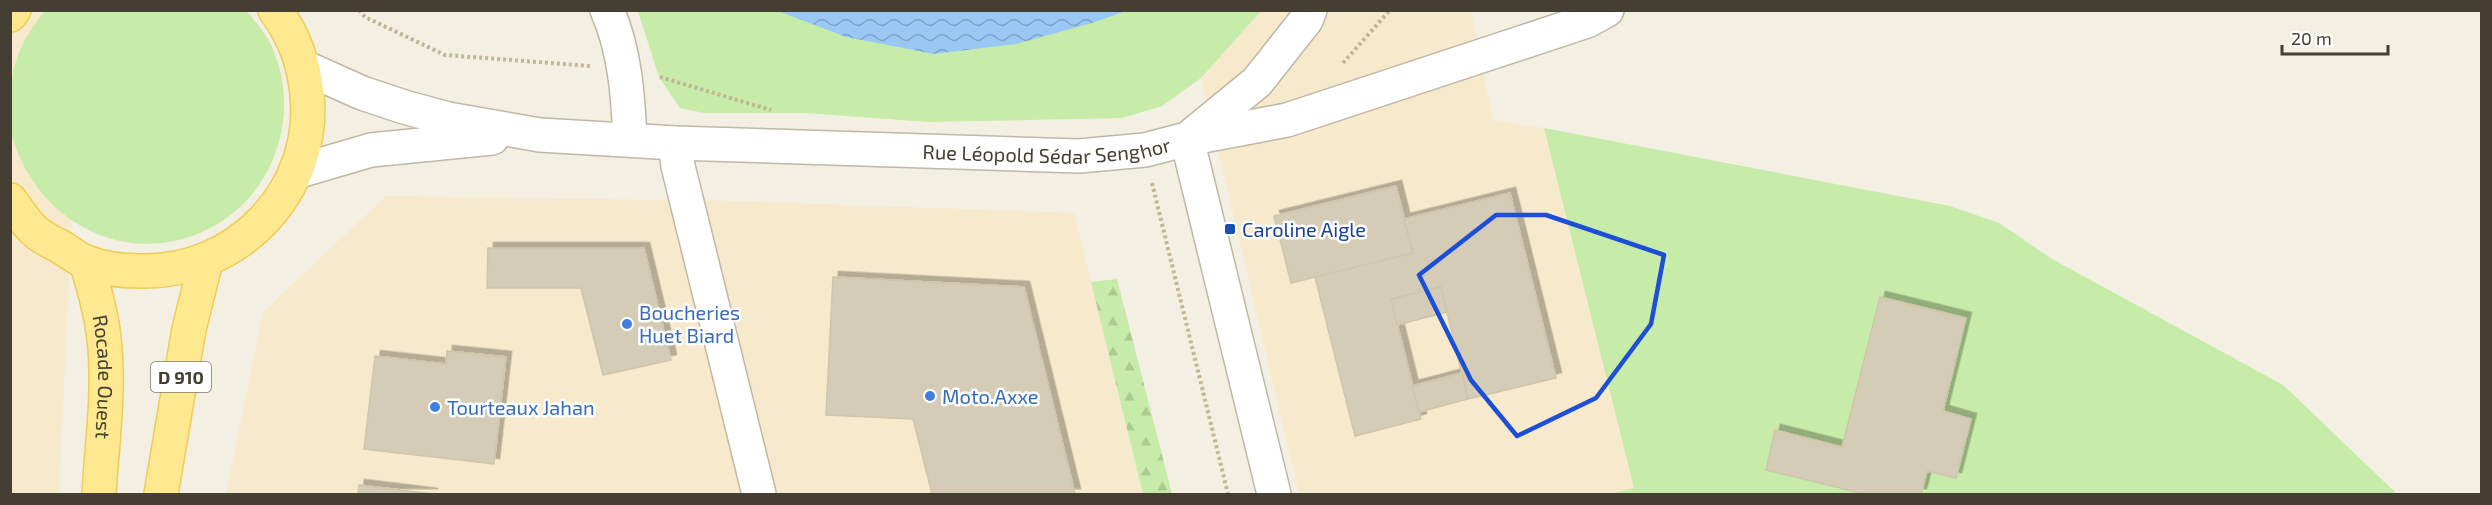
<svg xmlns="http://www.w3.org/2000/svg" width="2492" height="505" font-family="'Exo 2',sans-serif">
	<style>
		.commercial { fill: #f7e9cb }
		.grass { fill: #c7eba8 }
		.forest { fill: url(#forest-firs) }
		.water { fill: url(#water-waves) }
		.building { fill: #d5ccb7; stroke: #d0c5aa; stroke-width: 1.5; filter: url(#shadow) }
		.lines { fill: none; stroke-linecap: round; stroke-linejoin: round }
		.minor-casing { stroke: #bfb8a5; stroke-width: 36 }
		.major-casing { stroke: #eccd58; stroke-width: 36 }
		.path { stroke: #c2b695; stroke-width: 4; stroke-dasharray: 3 3; stroke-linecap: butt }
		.minor { stroke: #fff; stroke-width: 33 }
		.major { stroke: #ffe990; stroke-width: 33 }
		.marked { fill: none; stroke: #1d4ed8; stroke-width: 4.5; stroke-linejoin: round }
		.transit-dot { fill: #1a4fb4; stroke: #fff; stroke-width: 2 }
		.shop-dot { fill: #3f7fe0; stroke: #fff; stroke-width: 2 }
		.labels { text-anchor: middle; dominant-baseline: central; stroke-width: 5; stroke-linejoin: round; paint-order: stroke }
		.shield { fill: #fff; stroke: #7d7970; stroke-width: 1.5 }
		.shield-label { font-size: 18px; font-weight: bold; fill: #453f33 }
		.street-label { font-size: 20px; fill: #453f33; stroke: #fff }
		.transit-label { font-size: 20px; fill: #164399; stroke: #fff; text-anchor: start }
		.shop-label { font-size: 20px; fill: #366cbe; stroke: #fff; text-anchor: start }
	</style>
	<defs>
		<pattern id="forest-firs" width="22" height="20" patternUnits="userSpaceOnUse" patternTransform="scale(1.5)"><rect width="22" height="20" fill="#c7eba8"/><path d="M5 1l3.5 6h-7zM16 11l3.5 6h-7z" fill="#accb91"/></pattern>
		<pattern id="water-waves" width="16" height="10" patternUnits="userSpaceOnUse" patternTransform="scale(1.5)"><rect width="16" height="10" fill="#99c8f5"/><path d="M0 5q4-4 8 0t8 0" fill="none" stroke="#7fa4c7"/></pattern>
		<filter id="shadow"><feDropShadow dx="5.5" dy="-5.5" stdDeviation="0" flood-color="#0004"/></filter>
	</defs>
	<rect width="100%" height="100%" fill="#f3efe3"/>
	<g class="commercial">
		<path d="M10 11H81L59 494H11Z"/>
		<path d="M1261 11H1471L1493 120 1544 128 1634 488 1609 494H1299L1201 78Z"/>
		<path d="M386 196 736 201 1074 213 1143 494H226L263 312Z"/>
	</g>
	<g class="grass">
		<path d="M46 10 246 11C257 23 268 36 274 52 299 114 276 188 219 223 138 273 42 228 14 142 10 130 10 118 10 106 10 67 20 40 46 10Z"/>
		<path d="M638 11H1261L1201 78 1162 106 1122 118 928 122 806 113H704L680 108 659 77Z"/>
		<path d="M1544 128 1950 206 1999 223 2052 259 2283 385 2397 494H1609L1634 488Z"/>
	</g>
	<path class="forest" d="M1117 279 1172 494H1143L1091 282Z"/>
	<path class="water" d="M778 11H1126L1092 23 1016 44 934 54 846 37Z"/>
	<g class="building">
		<path d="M1396 186 1413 253 1291 283 1274 216Z"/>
		<path d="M1510 193 1556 378 1468 399 1441 287 1391 299 1421 419 1355 436 1315 277 1413 253 1404 219Z"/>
		<path d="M488 248H644L671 360 603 375 581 288H487Z"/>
		<path d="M833 277 1024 287 1075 494H932L913 419 826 415Z"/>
		<path d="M1441 287 1447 312 1397 325 1391 299Z"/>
		<path d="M1880 297 1966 318 1943 411 1971 419 1956 478 1927 471 1921 494H1865L1766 470 1775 430 1842 447Z"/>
		<path d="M447 351 506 357 494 464 364 449 375 356 446 364Z"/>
		<path d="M1462 373 1468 399 1419 412 1412 386Z"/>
		<path d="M359 485 433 494H358Z"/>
	</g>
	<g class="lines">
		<defs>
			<g id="minor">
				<path d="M607 10C625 50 628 96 630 139"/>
				<path id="s1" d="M304 67 362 93 404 107 448 119 540 135 675 143 1079 156 1145 150 1187 139 1287 120 1587 21 1607 10"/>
				<path d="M1191 136 1257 82 1306 20 1310 10"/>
				<path d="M1187 139 1274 494"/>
				<path d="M675 143 678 166 759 494"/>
				<path d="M296 172 371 150 492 138"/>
			</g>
			<g id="major">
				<path d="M10 15 14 10"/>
				<path d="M10 200C18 210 26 224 36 232 42 238 52 242 59 246 68 251 77 259 86 262 103 269 122 271 140 271 237 274 317 191 307 94 304 63 294 35 275 10"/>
				<path id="s2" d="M86 262C94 287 101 312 104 338 110 390 102 443 99 494"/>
				<path d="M161 494 189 329 206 261"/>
			</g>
		</defs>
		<use href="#minor" class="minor-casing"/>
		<use href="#major" class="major-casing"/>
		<g class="path">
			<path d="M359 10 365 17 445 55 590 66"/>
			<path d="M1343 63 1390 10"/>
			<path d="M660 77 771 110"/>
			<path d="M1152 183 1228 494"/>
		</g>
		<use href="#minor" class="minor"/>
		<use href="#major" class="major"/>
	</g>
	<path class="marked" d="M1496 215H1546L1664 255 1651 324 1596 398 1517 436 1471 380 1419 275Z"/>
	<rect class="transit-dot" x="1224" y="223" width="12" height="12" rx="3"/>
	<g class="shop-dot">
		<circle cx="627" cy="324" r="6"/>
		<circle cx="930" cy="396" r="6"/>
		<circle cx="435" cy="407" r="6"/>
	</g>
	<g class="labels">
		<rect class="shield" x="151" y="362" width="60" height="30" rx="4.5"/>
		<g class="shield-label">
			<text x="181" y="377">D 910</text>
		</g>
		<g class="street-label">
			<text stroke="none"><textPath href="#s1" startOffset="754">Rue Léopold Sédar Senghor</textPath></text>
			<text stroke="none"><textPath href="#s2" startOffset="117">Rocade Ouest</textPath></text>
		</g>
		<g class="transit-label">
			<text x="1242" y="229">Caroline Aigle</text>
		</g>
		<g class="shop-label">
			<text x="639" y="312">Boucheries<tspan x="639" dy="23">Huet Biard</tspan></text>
			<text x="942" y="396">Moto.Axxe</text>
			<text x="447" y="407">Tourteaux Jahan</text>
		</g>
	</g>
	<rect width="2492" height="505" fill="none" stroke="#453f33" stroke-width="24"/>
	<path d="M2282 45v9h106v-9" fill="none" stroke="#453f33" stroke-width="3"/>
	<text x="2291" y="45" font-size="18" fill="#453f33" stroke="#ffffff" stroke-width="4.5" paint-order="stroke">20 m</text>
</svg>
